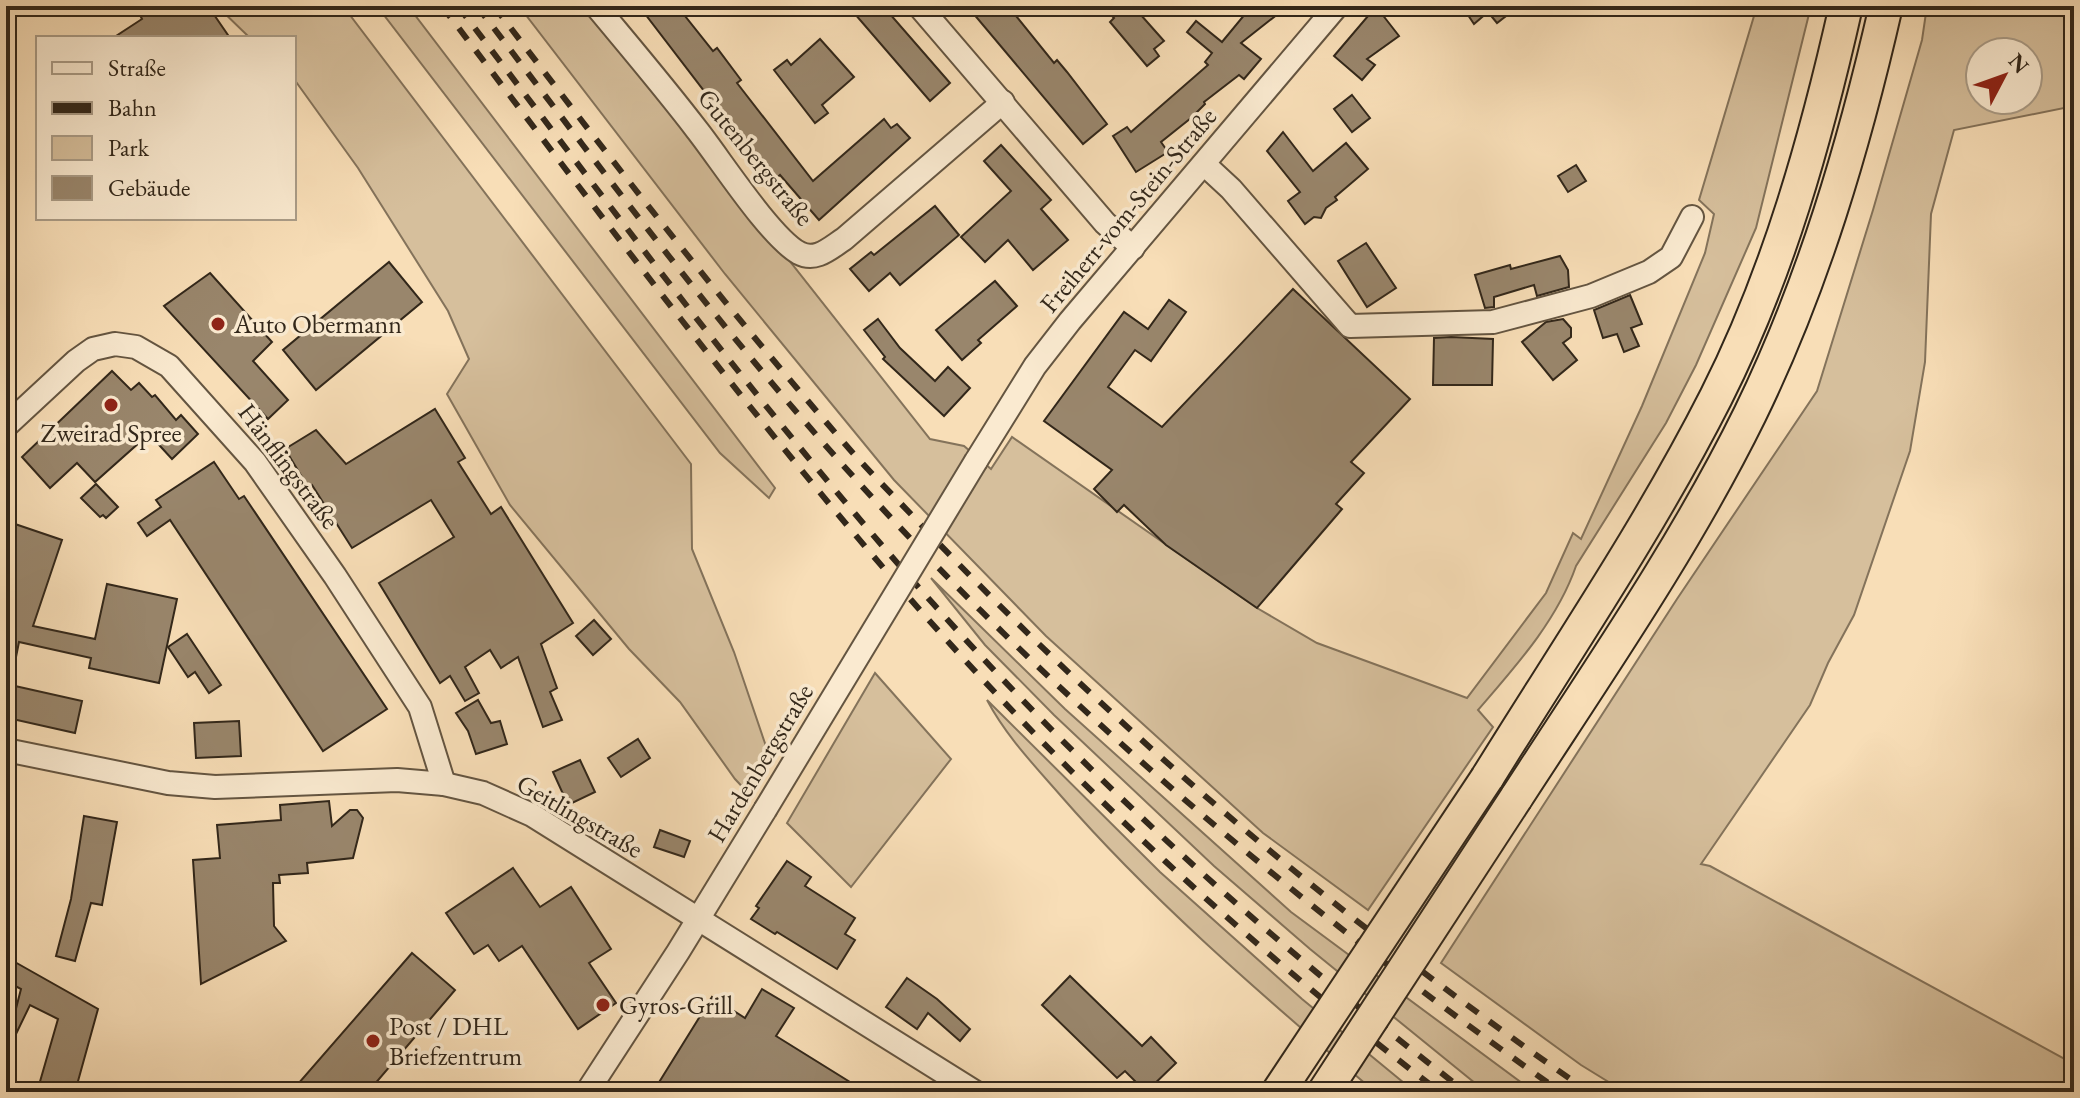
<svg xmlns="http://www.w3.org/2000/svg" width="2080" height="1098" font-family="'EB Garamond',serif">
	<style>
		.green { fill: #d6bf9c; stroke: #84735b; stroke-width: 2; fill-rule: evenodd }
		.building { fill: #99866c; stroke: #32271a; stroke-width: 2 }
		.lines { fill: none; stroke-linecap: round; stroke-linejoin: round }
		.minor-casing { stroke: #645541; stroke-width: 26 }
		.highway-casing { stroke: #32271a; stroke-width: 36 }
		.minor { stroke: #faead0; stroke-width: 22 }
		.highway { stroke: #f8deb7; stroke-width: 32 }
		.rail { stroke: #32271a; stroke-width: 6; stroke-dasharray: 14 14; stroke-linecap: butt }
		.minor-bridge-casing { stroke: #645541; stroke-width: 26; stroke-linecap: butt }
		.highway-bridge-casing { stroke: #32271a; stroke-width: 36; stroke-linecap: butt }
		.minor-bridge { stroke: #faead0; stroke-width: 22 }
		.highway-bridge { stroke: #f8deb7; stroke-width: 32 }
		.poi-dot { fill: #8f2418; stroke: #faead0; stroke-width: 3 }
		.labels { text-anchor: middle; dominant-baseline: central; stroke-width: 7; stroke-linejoin: round; paint-order: stroke }
		.street-label { font-size: 26px; fill: #32271a; stroke: #faead0 }
		.poi-label { font-size: 26px; fill: #32271a; stroke: #faead0; text-anchor: start }
	</style>
	<rect width="100%" height="100%" fill="#f8deb7"/>
	<filter id="stains"><feTurbulence type="fractalNoise" baseFrequency=".0025" numOctaves="4"/><feColorMatrix values="0 0 0 0 .2 0 0 0 0 .09 0 0 0 0 .02 0 0 0 .5 -.17"/></filter>
	<radialGradient id="worn" r=".72"><stop offset=".6" stop-color="#630" stop-opacity="0"/><stop offset="1" stop-color="#630" stop-opacity=".3"/></radialGradient>
	<g class="green">
		<path d="M217 6H343L691 464 692 549 734 652 771 761 751 796 735 779 680 702 629 649 510 505 447 394 469 359 448 311 358 168 294 79V38H250Z"/>
		<path d="M377 6H408L775 488 769 498 720 453Z"/>
		<path d="M519 6H583L688 132 930 439 964 446 991 469 1012 437 1257 608 1317 643 1467 698 1546 593 1573 533 1581 539 1642 406 1705 253 1714 214 1699 200 1757 6H1811L1756 228 1696 365 1666 423 1576 566C1557 621 1515 667 1478 710L1493 727 1368 910 1263 833 1046 636 894 480 725 274Z"/>
		<path d="M1927 6H2074V106L1954 130 1931 214 1925 362 1910 451 1854 615 1828 663 1810 705 1701 864 1710 866 2074 1064V1092H1625L1581 1065 1441 963 1677 599 1817 391 1873 210 1922 40ZM2028 52V100H1980V52Z"/>
		<path d="M931 578 1065 709 1291 912 1534 1092H1486L1310 949 1214 866 1054 715 985 645Z"/>
		<path d="M875 673 951 759 851 887 787 823Z"/>
		<path d="M987 700 1160 872 1302 999 1415 1092H1375C1266 998 1155 904 1061 796 1034 765 1006 736 987 700Z"/>
	</g>
	<g class="building">
		<path d="M153 6H208L230 38H113L142 19 140 15Z"/>
		<path d="M639 6H677L713 51 717 48 741 80 737 83 813 181 884 119 891 128 897 124 910 138 819 220 780 175 773 181Z"/>
		<path d="M848 6H883L950 83 930 101Z"/>
		<path d="M967 6H1008L1054 63 1057 60 1067 72 1107 124 1083 144Z"/>
		<path d="M1103 6H1133L1164 41 1154 49 1159 56 1147 66 1110 22 1114 18Z"/>
		<path d="M1241 6H1288L1241 43 1261 59 1244 79 1239 75 1204 102 1205 104 1191 118 1161 142 1168 152 1136 172 1113 136 1127 127 1131 132 1208 65 1205 62 1212 53 1187 32 1196 21 1222 42 1246 13Z"/>
		<path d="M1462 6H1519L1497 23 1488 12 1474 24Z"/>
		<path d="M1378 9 1399 36 1367 59 1375 65 1362 80 1334 56 1368 16Z"/>
		<path d="M820 39 854 77 822 105 828 113 815 123 774 70 787 60 791 65Z"/>
		<path d="M1352 95 1370 118 1352 132 1334 109Z"/>
		<path d="M1283 132 1313 171 1346 143 1368 169 1335 197 1337 200 1326 208 1321 218 1314 217 1305 224 1288 201 1300 192 1267 151Z"/>
		<path d="M1001 145 1051 200 1041 209 1068 240 1033 270 1008 240 985 262 961 237 1011 191 984 161Z"/>
		<path d="M1576 165 1586 181 1568 192 1558 176Z"/>
		<path d="M935 206 959 235 900 285 890 273 869 291 850 269 871 252 874 255Z"/>
		<path d="M1366 243 1396 288 1367 307 1338 261Z"/>
		<path d="M1560 256 1568 270 1569 287 1537 296 1534 285 1494 297V307L1485 308 1475 275 1510 265 1511 269Z"/>
		<path d="M389 262 422 302 316 390 283 350Z"/>
		<path d="M210 273 272 342 253 361 288 400 268 419 164 306Z"/>
		<path d="M995 281 1017 306 978 340 981 343 962 360 936 330Z"/>
		<path d="M1293 289 1410 399 1351 462 1364 473 1336 504 1342 509 1257 608 1166 545 1124 505 1117 512 1094 489 1112 470 1044 421 1124 312 1148 329 1169 300 1186 312 1151 361 1135 350 1108 387 1162 427Z"/>
		<path d="M1630 295 1642 324 1631 328 1639 346 1624 352 1617 334 1603 338 1594 310Z"/>
		<path d="M878 319 900 348 935 381 948 367 970 388 944 416 883 359 885 357 864 330Z"/>
		<path d="M1563 319 1571 328V337L1563 343 1577 360 1553 380 1522 342 1546 322Z"/>
		<path d="M1451 337 1493 339 1492 385H1433L1434 338Z"/>
		<path d="M112 371 131 390 139 383 152 397 155 395 176 420 181 415 198 434 172 459 149 434 95 482 77 463 50 488 22 457Z"/>
		<path d="M435 409 465 458 458 462 491 514 501 507 573 623 541 644 557 688 550 692 562 720 543 727 518 657 501 668 490 650 465 667 479 693 465 701 450 676 440 683 379 583 454 537 431 500 352 548 312 485 308 487 285 449 316 430 346 464Z"/>
		<path d="M214 462 239 499 244 496 387 709 323 751 170 520 147 536 138 523 161 507 156 500Z"/>
		<path d="M96 484 118 507 106 518 103 515 100 517 81 498Z"/>
		<path d="M15 524 62 540 33 626 95 639 107 584 177 599 159 683 89 668 91 658 19 642 13 672 6 671V536L11 538Z"/>
		<path d="M594 620 611 639 593 655 576 636Z"/>
		<path d="M187 634 221 685 209 693 195 672 188 677 168 647Z"/>
		<path d="M15 686 82 701 75 733 8 718Z"/>
		<path d="M478 700 491 723 500 721 507 744 476 754 468 731 456 713Z"/>
		<path d="M239 721 241 756 196 758 194 723Z"/>
		<path d="M638 739 650 758 621 777 608 758Z"/>
		<path d="M580 760 595 792 568 805 553 772Z"/>
		<path d="M329 801 332 826 350 810H357L363 818 353 858 307 863 308 873 279 875 280 883H273L274 926 286 941 201 984 193 860 220 858 217 825 281 820 280 805Z"/>
		<path d="M84 816 117 822 102 905 91 903 75 961 56 956 71 899Z"/>
		<path d="M660 830 690 841 684 857 654 847Z"/>
		<path d="M787 861 811 877 805 886 855 918 845 934 855 940 837 969 777 932 775 934 751 919 759 908 756 906Z"/>
		<path d="M513 868 540 907 571 887 611 949 589 963 616 1003 578 1029 522 946 499 961 488 945 474 954 446 913Z"/>
		<path d="M412 953 455 990 368 1092H291Z"/>
		<path d="M6 957 98 1009 75 1092H37L58 1019 30 1005 16 1034 10 1032 21 989 6 981Z"/>
		<path d="M1070 976 1142 1046 1151 1037 1176 1063 1146 1092 1125 1071 1117 1078 1042 1005Z"/>
		<path d="M907 978 937 999 970 1029 960 1041 928 1013 917 1029 886 1007Z"/>
		<path d="M762 989 794 1008 776 1036 866 1092H653L712 997 745 1018Z"/>
	</g>
	<g class="lines">
		<defs>
			<g id="minor">
				<path d="M596 6C630 47 665 88 697 130 720 159 770 237 799 253 816 262 830 248 844 239L1003 102"/>
				<path d="M919 6 1105 223 1133 248"/>
				<path d="M1204 164 1231 189 1350 326 1493 322 1591 296 1649 272 1671 257 1692 217"/>
				<path d="M6 426 76 361 93 349 115 344 136 347 169 366 255 462 335 576 420 707 444 784"/>
				<path d="M976 461 1035 366 1070 321 1337 6"/>
				<path d="M6 750 168 783 215 787 397 780 444 784 483 793 532 815 975 1092"/>
				<path d="M587 1092 678 952 765 810"/>
			</g>
			<g id="highway">
				<path d="M1487 778C1565 652 1649 529 1716 397 1778 275 1816 139 1846 6"/>
				<path d="M1516 798C1597 673 1684 548 1750 414 1813 285 1854 146 1886 6"/>
			</g>
		</defs>
		<use href="#minor" class="minor-casing"/>
		<use href="#highway" class="highway-casing"/>
		<use href="#minor" class="minor"/>
		<use href="#highway" class="highway"/>
		<g class="rail">
			<path d="M442 6C599 213 755 423 927 618 1079 790 1258 954 1440 1092"/>
			<path d="M458 6C613 210 766 417 937 608 1096 786 1277 947 1466 1092"/>
			<path d="M477 6C593 158 707 312 834 455 1048 697 1297 906 1561 1092"/>
			<path d="M494 6C607 155 722 303 845 444 870 473 898 500 925 529 1126 741 1349 926 1589 1092"/>
		</g>
		<defs>
			<path id="minor-bridge" d="M765 810 976 461"/>
			<g id="highway-bridge">
				<path d="M1278 1092 1487 778"/>
				<path d="M1324 1092 1516 798"/>
			</g>
		</defs>
		<use href="#minor-bridge" class="minor-bridge-casing"/>
		<use href="#highway-bridge" class="highway-bridge-casing"/>
		<use href="#minor-bridge" class="minor-bridge"/>
		<use href="#highway-bridge" class="highway-bridge"/>
	</g>
	<g class="poi-dot">
		<circle cx="218" cy="324" r="8"/>
		<circle cx="111" cy="405" r="8"/>
		<circle cx="603" cy="1005" r="8"/>
		<circle cx="373" cy="1041" r="8"/>
	</g>
	<g class="labels">
		<g class="street-label">
			<text transform="translate(756 157) rotate(51)">Gutenbergstraße</text>
			<text transform="translate(1128 210) rotate(-50)">Freiherr-vom-Stein-Straße</text>
			<text transform="translate(289 466) rotate(53)">Hänflingstraße</text>
			<text transform="translate(760 763) rotate(-59)">Hardenbergstraße</text>
			<text transform="translate(580 816) rotate(30)">Geitlingstraße</text>
		</g>
		<g class="poi-label">
			<text x="234" y="324">Auto Obermann</text>
			<text x="111" y="433" text-anchor="middle">Zweirad Spree</text>
			<text x="619" y="1005">Gyros-Grill</text>
			<text x="389" y="1026">Post / DHL<tspan x="389" dy="30">Briefzentrum</tspan></text>
		</g>
	</g>
	<rect width="2080" height="1098" fill="none" stroke="#f8deb7" stroke-width="32"/>
	<rect x="8" y="8" width="2064" height="1082" fill="none" stroke="#32271a" stroke-width="4"/>
	<rect x="16" y="16" width="2048" height="1066" fill="none" stroke="#32271a" stroke-width="2"/>
	<rect x="36" y="36" width="260" height="184" fill="#faead0" stroke="#aa9c87" stroke-width="2"/>
	<rect x="52" y="62" width="40" height="12" fill="#faead0" stroke="#aa9c87" stroke-width="2"/>
	<text x="108" y="76" font-size="24" fill="#32271a">Straße</text>
	<rect x="52" y="102" width="40" height="12" fill="#32271a" stroke="#aa9c87" stroke-width="2"/>
	<text x="108" y="116" font-size="24" fill="#32271a">Bahn</text>
	<rect x="52" y="136" width="40" height="24" fill="#d6bf9c" stroke="#aa9c87" stroke-width="2"/>
	<text x="108" y="156" font-size="24" fill="#32271a">Park</text>
	<rect x="52" y="176" width="40" height="24" fill="#99866c" stroke="#aa9c87" stroke-width="2"/>
	<text x="108" y="196" font-size="24" fill="#32271a">Gebäude</text>
	<g transform="translate(2004 76) rotate(49)"><circle r="38" fill="#faead0" stroke="#aa9c87" stroke-width="2"/>
	<path d="M0-6L14 30L0 20L-14 30Z" fill="#8f2418"/>
	<text y="-12" font-size="22" font-weight="bold" text-anchor="middle" fill="#32271a">N</text>
	</g>
	<rect width="100%" height="100%" filter="url(#stains)"/>
	<rect width="100%" height="100%" fill="url(#worn)"/>
</svg>
